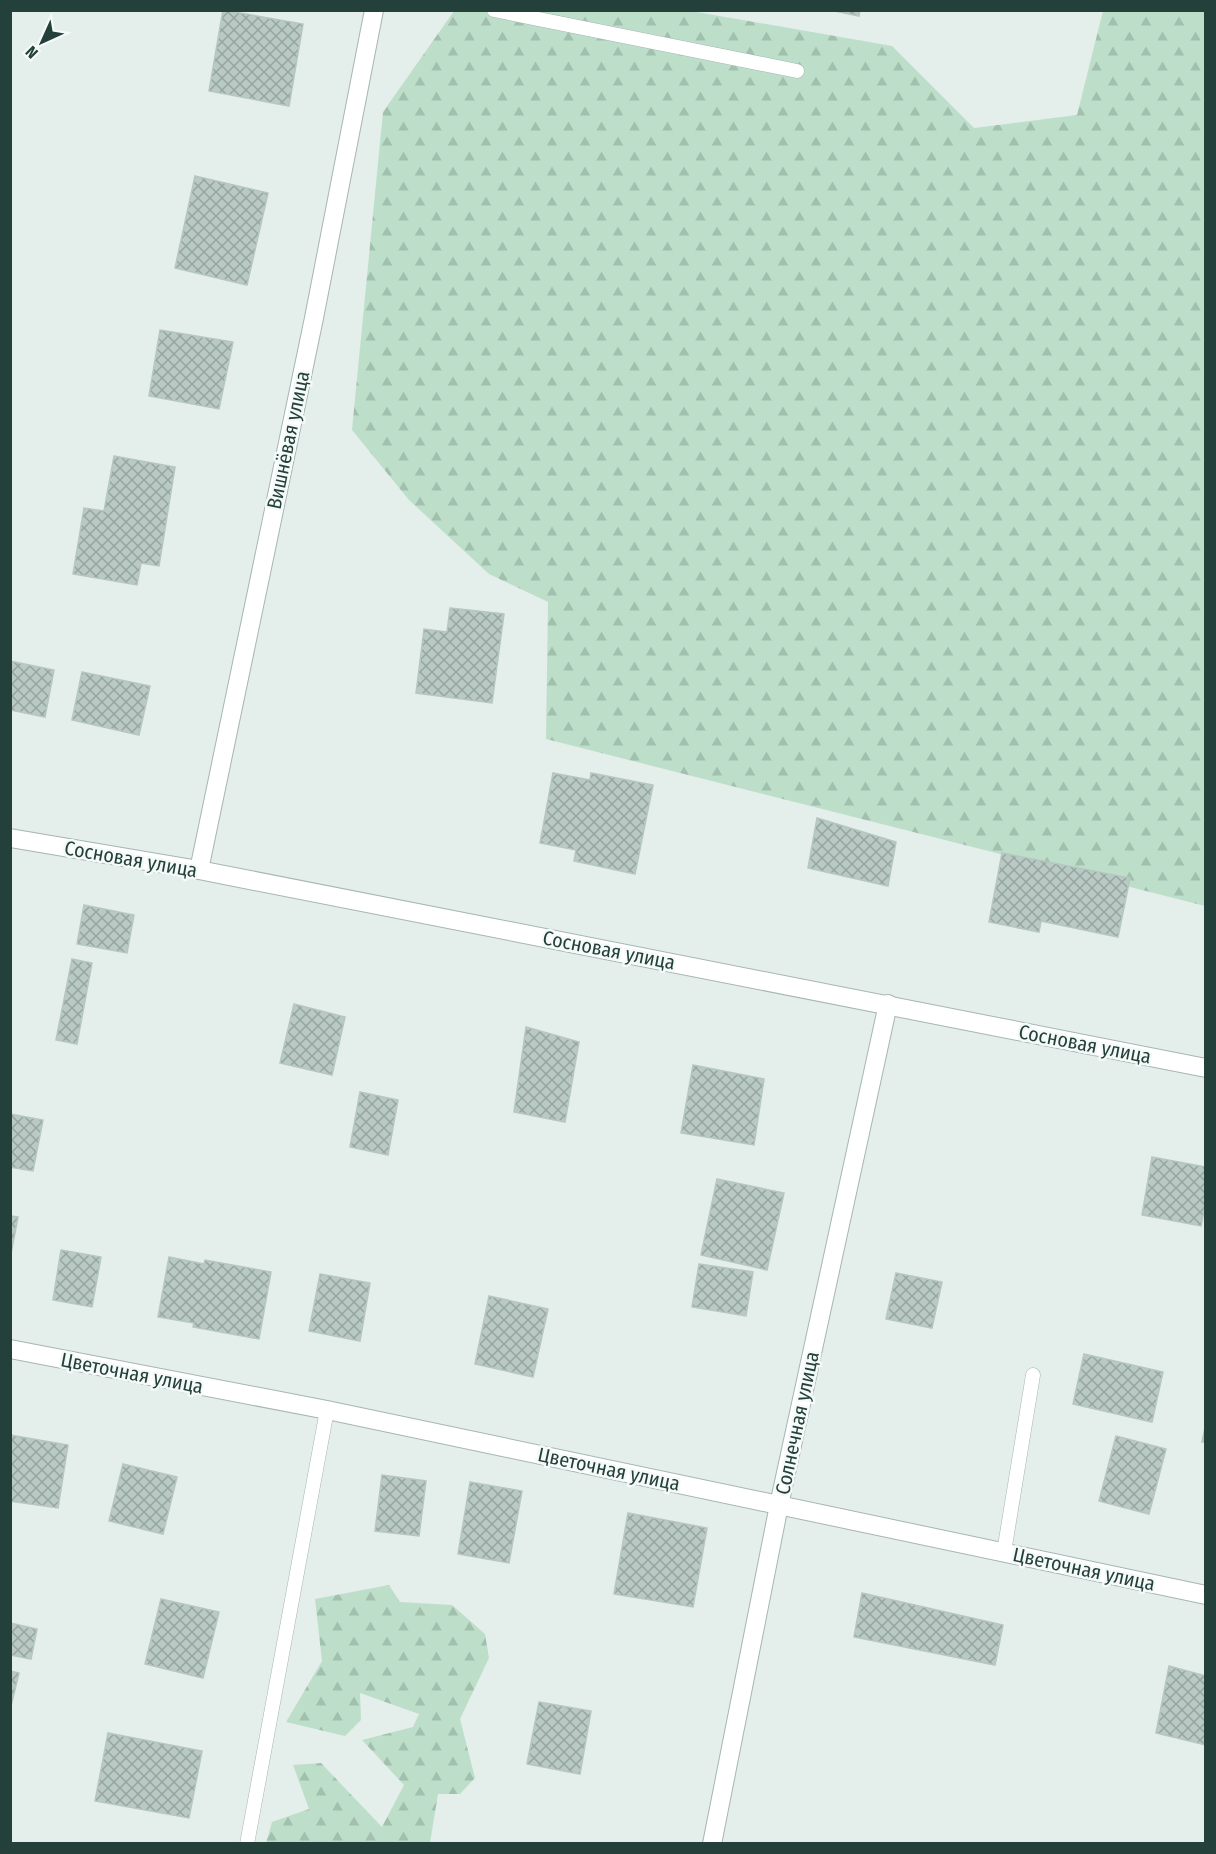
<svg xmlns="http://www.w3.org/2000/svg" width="1216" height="1854" font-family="'Fira Sans Condensed',sans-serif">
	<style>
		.forest { fill: url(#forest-firs) }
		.building { fill: url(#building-cross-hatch); stroke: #b6c7c2; stroke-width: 1.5 }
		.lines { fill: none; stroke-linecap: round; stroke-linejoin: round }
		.lane-casing { stroke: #a6b6b2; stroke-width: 15 }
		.street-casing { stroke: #a6b6b2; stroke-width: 20 }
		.lane { stroke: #fff; stroke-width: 14 }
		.street { stroke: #fff; stroke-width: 18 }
		.labels { text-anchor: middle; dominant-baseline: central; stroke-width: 5; stroke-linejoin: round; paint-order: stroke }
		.street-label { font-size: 20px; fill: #23403b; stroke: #f5faf8 }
	</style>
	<defs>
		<pattern id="forest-firs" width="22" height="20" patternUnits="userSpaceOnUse" patternTransform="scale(1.5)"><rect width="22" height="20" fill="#bddfca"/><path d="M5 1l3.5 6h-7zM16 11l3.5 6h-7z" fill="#a2c0ae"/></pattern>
		<pattern id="building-cross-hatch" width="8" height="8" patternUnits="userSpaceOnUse" patternTransform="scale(1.5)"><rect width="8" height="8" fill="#b9c9c4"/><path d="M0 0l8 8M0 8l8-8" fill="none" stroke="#96a5a0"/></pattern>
	</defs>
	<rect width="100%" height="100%" fill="#e4eeea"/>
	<g class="forest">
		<path d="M454 11H691L892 46 974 128 1077 115 1103 11H1205V906L546 739 548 602 489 574 409 500 352 430 383 112Z"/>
		<path d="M389 1585 400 1602 452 1605 485 1634 489 1658 460 1719 475 1778 460 1794H438L430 1843H266L272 1822 309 1809 293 1765 321 1763 382 1827 404 1785 362 1740 413 1727 419 1714 360 1693 361 1720 345 1736 286 1722 322 1661 315 1599Z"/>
	</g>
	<g class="building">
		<path d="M223 10 303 24 289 106 209 91Z"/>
		<path d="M830 10H860L859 16Z"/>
		<path d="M195 176 268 193 247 285 175 268Z"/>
		<path d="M160 330 233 342 219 409 149 396Z"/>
		<path d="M114 456 175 467 159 566 141 563 137 585 73 574 84 508 104 511Z"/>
		<path d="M450 608 504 614 492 703 416 693 424 629 447 632Z"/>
		<path d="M10 661 54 670 45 717 10 710Z"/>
		<path d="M82 672 150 686 139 735 72 720Z"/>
		<path d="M553 773 590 780 591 773 653 785 635 874 574 861 576 850 540 843Z"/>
		<path d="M817 818 896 842 888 886 808 868Z"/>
		<path d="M1002 853 1130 878 1118 937 1041 921 1039 932 989 922Z"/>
		<path d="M84 905 134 915 127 953 77 944Z"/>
		<path d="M72 959 92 963 77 1044 56 1040Z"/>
		<path d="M294 1004 345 1017 332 1075 280 1063Z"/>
		<path d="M526 1027 579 1042 565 1122 514 1112Z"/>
		<path d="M693 1065 764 1079 754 1145 681 1133Z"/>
		<path d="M360 1092 398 1100 388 1155 350 1147Z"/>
		<path d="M10 1114 43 1120 33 1171 10 1167Z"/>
		<path d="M1152 1157 1206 1167V1201L1201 1226 1142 1215Z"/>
		<path d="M717 1179 784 1193 767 1270 701 1255Z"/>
		<path d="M10 1216 18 1217 10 1259Z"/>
		<path d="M61 1250 101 1257 92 1307 53 1300Z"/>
		<path d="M169 1257 204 1264 205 1260 271 1272 259 1339 193 1327 194 1323 158 1317Z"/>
		<path d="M699 1264 753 1272 746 1316 692 1307Z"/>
		<path d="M896 1273 942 1282 932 1328 886 1319Z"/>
		<path d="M320 1274 370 1283 360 1341 309 1331Z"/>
		<path d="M489 1296 548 1309 533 1377 475 1364Z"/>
		<path d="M1084 1354 1163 1372 1152 1422 1073 1404Z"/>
		<path d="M1206 1423V1442H1202Z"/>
		<path d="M10 1435 68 1445 58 1508 10 1501Z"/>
		<path d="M1116 1436 1166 1449 1149 1514 1099 1501Z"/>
		<path d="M123 1464 177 1477 163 1534 109 1521Z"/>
		<path d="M382 1475 426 1481 419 1536 375 1531Z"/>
		<path d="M470 1482 522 1491 509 1563 458 1554Z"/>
		<path d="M628 1513 707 1528 693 1607 614 1594Z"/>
		<path d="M862 1593 1003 1625 995 1665 854 1637Z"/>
		<path d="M161 1599 219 1612 203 1678 145 1664Z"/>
		<path d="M10 1623 37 1629 31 1659 10 1655Z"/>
		<path d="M1169 1666 1206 1676V1745L1156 1733Z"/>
		<path d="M10 1671 19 1673 10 1710Z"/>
		<path d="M539 1702 591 1711 580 1774 527 1764Z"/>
		<path d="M108 1733 202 1751 189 1818 95 1801Z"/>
	</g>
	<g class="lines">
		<defs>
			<g id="lane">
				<path d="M494 10 797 71"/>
				<path d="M1004 1552 1033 1375"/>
				<path d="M247 1844 327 1410"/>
			</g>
			<g id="street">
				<path d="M10 838 199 870 1206 1068"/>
				<path d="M199 870 314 318 374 10"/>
				<path d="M10 1349 327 1410 1206 1595"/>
				<path d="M712 1844 779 1505 888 1004"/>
			</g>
		</defs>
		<use href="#lane" class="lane-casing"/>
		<use href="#street" class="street-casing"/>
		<use href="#lane" class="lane"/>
		<use href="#street" class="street"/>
	</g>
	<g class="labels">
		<g class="street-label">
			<text transform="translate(288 440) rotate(-78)">Вишнёвая улица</text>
			<text transform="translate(131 859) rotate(10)">Сосновая улица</text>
			<text transform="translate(609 950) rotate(11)">Сосновая улица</text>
			<text transform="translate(1085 1044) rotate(11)">Сосновая улица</text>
			<text transform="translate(132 1373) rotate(11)">Цветочная улица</text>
			<text transform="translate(797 1423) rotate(-78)">Солнечная улица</text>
			<text transform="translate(609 1469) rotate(12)">Цветочная улица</text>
			<text transform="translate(1084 1569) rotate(12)">Цветочная улица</text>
		</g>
	</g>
	<rect width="1216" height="1854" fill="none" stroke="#23403b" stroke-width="24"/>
	<g transform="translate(42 42) rotate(225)" stroke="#f5faf8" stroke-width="4.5" paint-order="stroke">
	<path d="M0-4.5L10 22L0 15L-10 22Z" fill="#23403b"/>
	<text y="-9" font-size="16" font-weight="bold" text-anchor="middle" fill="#23403b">N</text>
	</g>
</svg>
